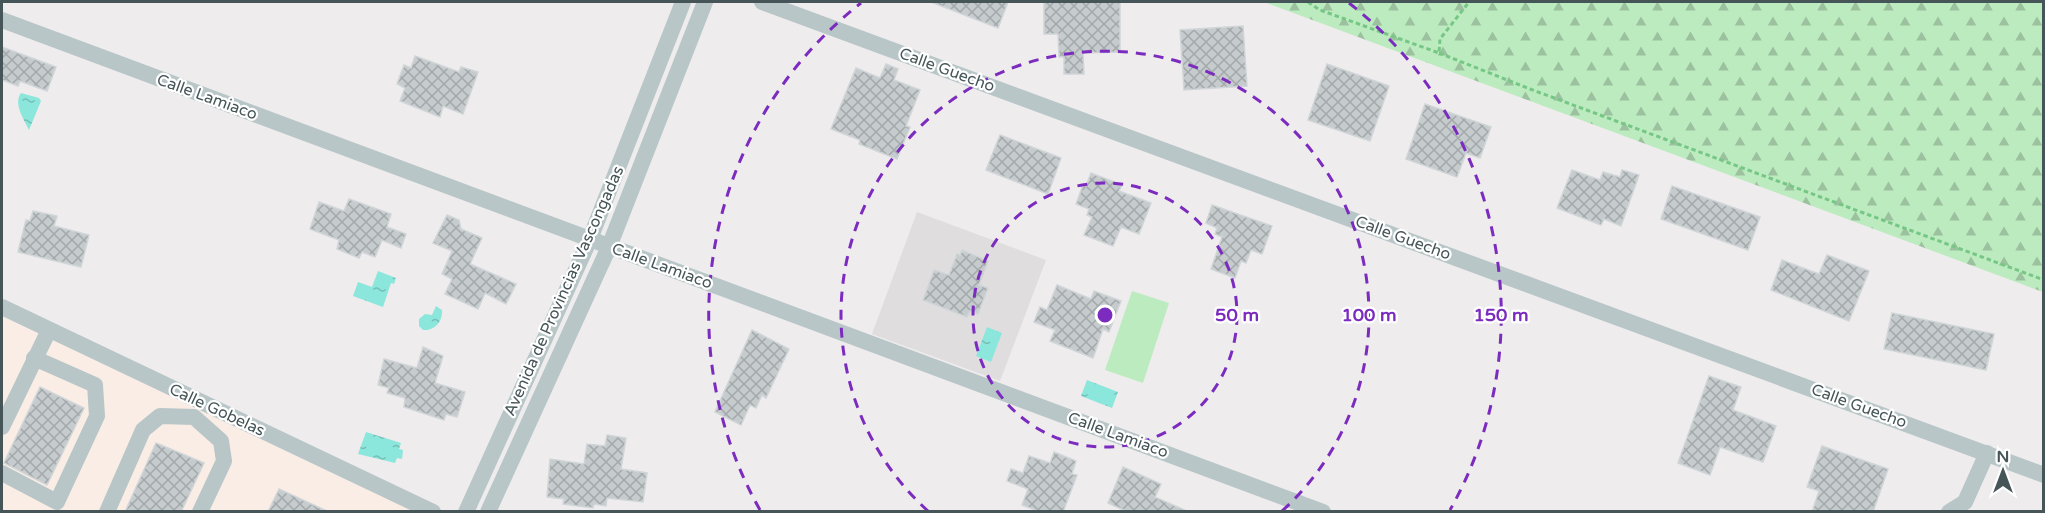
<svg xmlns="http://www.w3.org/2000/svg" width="2045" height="513" font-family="'Varela Round',sans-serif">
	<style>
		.commercial { fill: #faede5 }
		.education { fill: #e0ddde }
		.grass { fill: #bcebbf }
		.forest { fill: url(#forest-firs) }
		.water { fill: url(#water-ripples) }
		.building { fill: url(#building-cross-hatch); stroke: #d0d5d8; stroke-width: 1.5 }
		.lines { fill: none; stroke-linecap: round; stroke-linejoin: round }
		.path { stroke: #76c786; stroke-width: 3; stroke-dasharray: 4.5 3; stroke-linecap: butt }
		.minor { stroke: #b8c6c8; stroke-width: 16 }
		.ring { fill: none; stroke: #7b2cbf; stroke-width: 3; stroke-dasharray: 10 8 }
		.labels { text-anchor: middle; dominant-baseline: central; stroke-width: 4.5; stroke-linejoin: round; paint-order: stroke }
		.street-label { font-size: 16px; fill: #465558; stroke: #fff }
		.centre { fill: #7b2cbf; stroke: #fff; stroke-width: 3 }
		.ring-label { font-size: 18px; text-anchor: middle; font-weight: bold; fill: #7b2cbf; stroke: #fff; stroke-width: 4.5; stroke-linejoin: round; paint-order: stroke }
	</style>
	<defs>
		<pattern id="forest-firs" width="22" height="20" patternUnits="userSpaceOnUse" patternTransform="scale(1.5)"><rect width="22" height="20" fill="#bcebbf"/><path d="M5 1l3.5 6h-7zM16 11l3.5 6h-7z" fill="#9bc19e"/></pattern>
		<pattern id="water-ripples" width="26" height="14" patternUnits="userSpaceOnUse" patternTransform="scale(1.5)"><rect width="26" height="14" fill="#8be6dc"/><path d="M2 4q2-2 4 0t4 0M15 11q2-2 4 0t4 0" fill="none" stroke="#73bdb5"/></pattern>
		<pattern id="building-cross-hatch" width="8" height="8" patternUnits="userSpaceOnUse" patternTransform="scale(1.5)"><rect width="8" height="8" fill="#c6cbce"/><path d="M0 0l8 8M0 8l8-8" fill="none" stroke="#a3a8aa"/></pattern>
	</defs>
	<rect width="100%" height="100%" fill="#efeced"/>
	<path class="commercial" d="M2 315 414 511 7 512 2 509Z"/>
	<path class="education" d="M917 212 1046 260 1000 381 872 334Z"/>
	<path class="grass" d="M1132 291 1169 303 1143 383 1105 370Z"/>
	<path class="forest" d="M1264 2H2043V292Z"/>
	<g class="water">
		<path d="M21 93 39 98 41 101 29 130C24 119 13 104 21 93Z"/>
		<path d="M378 271 396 278 394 284 391 283 383 307 353 296 358 282 372 287Z"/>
		<path d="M436 306 442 310C443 321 435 331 423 330L419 326V319L425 314 432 315Z"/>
		<path d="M987 327 1002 333 991 362 976 356Z"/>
		<path d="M1087 380 1118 392 1112 408 1081 396Z"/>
		<path d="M366 432 401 443 399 449 403 450 402 459 397 458 395 463 358 454Z"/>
	</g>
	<g class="building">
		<path d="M931 2H1008L998 28Z"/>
		<path d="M1044 2H1120V52L1083 53 1084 74H1064V57H1059L1058 34H1044Z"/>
		<path d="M1243 26 1247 86 1184 90 1180 30Z"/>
		<path d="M2 47 56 67 47 91 20 81 18 86 2 80Z"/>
		<path d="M415 56 459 72 461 67 478 72 463 114 443 106 440 117 400 101 405 88 397 84 404 65 411 68Z"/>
		<path d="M886 64 898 69 894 80 920 90 906 126 910 127 897 159 859 144 860 140 831 129 856 68 880 78Z"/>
		<path d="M1327 64 1389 86 1370 141 1308 120Z"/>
		<path d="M1425 104 1491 127 1480 158 1466 153 1457 177 1406 159Z"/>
		<path d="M1000 135 1061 158 1048 194 986 170Z"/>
		<path d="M1572 170 1600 180 1603 172 1620 177 1622 170 1639 175 1621 226 1604 219 1601 225 1557 208Z"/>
		<path d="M1091 173 1122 185 1119 191 1151 203 1139 234 1121 227 1113 246 1084 235 1092 217 1087 215 1089 209 1076 204 1083 185 1086 186Z"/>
		<path d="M1672 186 1760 217 1748 250 1661 219Z"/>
		<path d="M349 199 391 214 387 227 406 234 401 248 382 240 375 257 362 252 359 258 337 249 339 240 310 229 319 202 344 211Z"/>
		<path d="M1212 205 1272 226 1262 254 1251 250 1246 263 1241 261 1235 278 1211 269 1222 237 1215 234 1217 228 1206 223Z"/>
		<path d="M33 211 57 216 54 226 89 235 81 267 18 252 26 220 30 221Z"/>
		<path d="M447 215 459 220 461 229 482 238 470 264 516 284 506 304 485 293 478 309 445 294 452 279 442 274 452 251 433 243Z"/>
		<path d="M962 250 988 261 979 285 988 288 978 314 970 311 967 317 923 300 934 270 949 275 957 254 960 255Z"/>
		<path d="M1827 255 1869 271 1849 321 1771 290 1782 260 1819 274Z"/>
		<path d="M1057 285 1091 299 1094 291 1121 301 1109 332 1103 329 1093 358 1050 341 1055 330 1034 322 1040 307 1047 310Z"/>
		<path d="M1892 313 1994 334 1986 370 1884 349Z"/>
		<path d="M752 330 789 349 766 398 762 395 756 408 750 405 741 425 715 412Z"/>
		<path d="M423 347 443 356 435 383 465 392 457 417 446 414 444 420 404 407 405 398 387 393 389 388 378 385 384 359 417 368Z"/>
		<path d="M1709 376 1741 387 1733 410 1776 426 1763 462 1720 447 1710 475 1678 463Z"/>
		<path d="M40 387 84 408 47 485 4 463Z"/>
		<path d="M607 435 626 438 621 469 647 473 643 502 607 498 606 506 594 504 593 508 563 504 564 499 547 497 550 459 584 464 587 444 605 446Z"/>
		<path d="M156 443 204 463 181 512H125Z"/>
		<path d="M1822 446 1888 469 1873 512H1812L1819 491 1807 487Z"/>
		<path d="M1054 452 1076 461 1072 474 1077 475 1063 512H1041L1022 505 1028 489 1007 481 1011 469 1023 473 1029 456 1050 463Z"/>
		<path d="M1123 467 1161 484 1155 497 1189 512H1128L1108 503Z"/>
		<path d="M279 489 329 512H268Z"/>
	</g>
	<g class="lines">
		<g class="path">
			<path d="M1308 2 1320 10 1439 53 1440 39 1469 2"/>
			<path d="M1439 53 1530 89 2044 280"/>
		</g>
		<g class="minor">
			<path d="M762 2 2044 475"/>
			<path d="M2 20 1323 512"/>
			<path d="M2 307 433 512"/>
			<path d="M2 427 49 330"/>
			<path d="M2 473 57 502 97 416 95 385 34 358"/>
			<path d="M107 512 143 430 160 416 194 417 221 441 224 461 200 512"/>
			<path d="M466 512 590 239 683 2"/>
			<path d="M488 512 609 247 705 2"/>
			<path d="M1949 512 1965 502 1987 453"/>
		</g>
	</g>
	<g class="ring">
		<circle cx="1105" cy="315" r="132"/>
		<path d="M928 511A264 264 0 1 1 1282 511"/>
		<path d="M760 510A396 396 0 0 1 861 3M1349 3A396 396 0 0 1 1450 510"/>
	</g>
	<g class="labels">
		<g class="street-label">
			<text transform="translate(947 70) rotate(20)">Calle Guecho</text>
			<text transform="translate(207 97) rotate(20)">Calle Lamiaco</text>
			<text transform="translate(1403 238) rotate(20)">Calle Guecho</text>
			<text transform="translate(662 266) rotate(20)">Calle Lamiaco</text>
			<text transform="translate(564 291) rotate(-66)">Avenida de Provincias Vascongadas</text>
			<text transform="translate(1859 406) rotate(20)">Calle Guecho</text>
			<text transform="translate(217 410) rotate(25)">Calle Gobelas</text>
			<text transform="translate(1118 435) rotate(20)">Calle Lamiaco</text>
		</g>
	</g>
	<circle cx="1105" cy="315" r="9" class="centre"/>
	<g class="ring-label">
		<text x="1237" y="321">50 m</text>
		<text x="1369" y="321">100 m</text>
		<text x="1501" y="321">150 m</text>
	</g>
	<rect width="2045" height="513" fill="none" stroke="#465558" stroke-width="6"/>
	<g transform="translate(2003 471)" stroke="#ffffff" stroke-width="4.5" paint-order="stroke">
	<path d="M0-4.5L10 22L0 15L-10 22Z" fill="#465558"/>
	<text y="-9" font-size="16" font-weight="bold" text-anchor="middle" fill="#465558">N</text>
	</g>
</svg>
